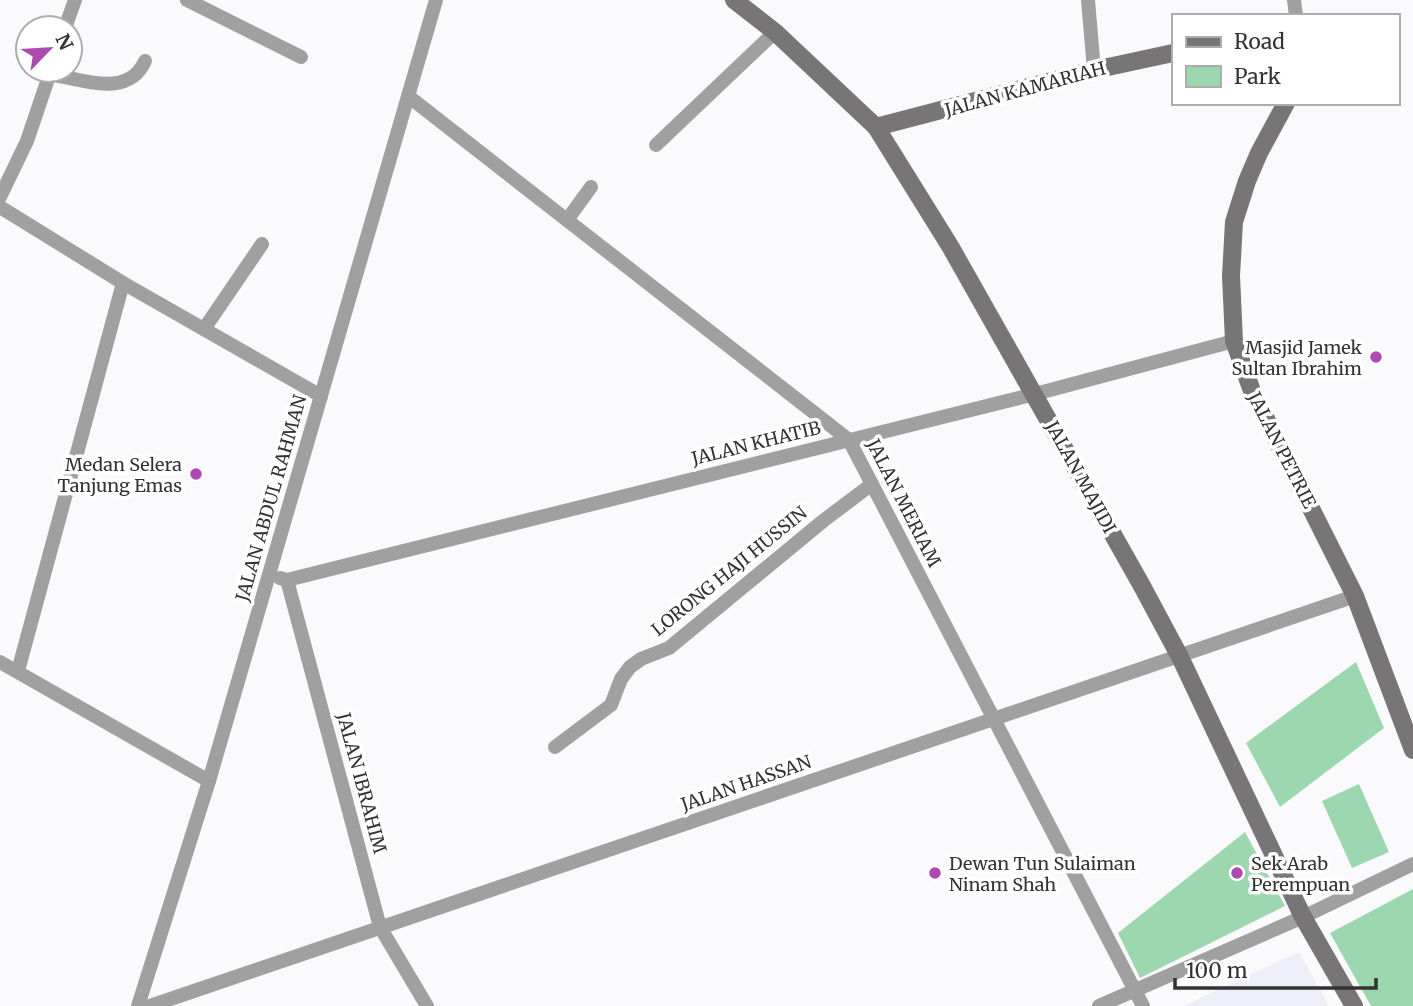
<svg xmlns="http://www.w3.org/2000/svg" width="1413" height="1006" font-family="Merriweather,serif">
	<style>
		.built { fill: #edeef8 }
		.green { fill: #9cd7af }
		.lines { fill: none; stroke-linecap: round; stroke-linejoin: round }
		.street { stroke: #a1a0a0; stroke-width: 14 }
		.secondary { stroke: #777575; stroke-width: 18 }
		.poi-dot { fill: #ac4ab0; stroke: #fff; stroke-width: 2.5 }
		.labels { text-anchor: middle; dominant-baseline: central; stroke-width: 7; stroke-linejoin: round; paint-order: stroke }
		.street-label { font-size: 18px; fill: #323233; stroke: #fff }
		.poi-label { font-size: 18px; fill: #323233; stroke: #fff; text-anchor: end }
	</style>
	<rect width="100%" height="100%" fill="#fafafd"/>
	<path class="built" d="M1299 952 1329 1006H1183Z"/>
	<g class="green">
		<path d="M1356 662 1384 728 1280 807 1246 743Z"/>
		<path d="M1359 784 1389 852 1352 868 1322 801Z"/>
		<path d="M1245 832 1285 906 1140 978 1118 933Z"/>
		<path d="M1413 889V1006H1371L1330 933Z"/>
	</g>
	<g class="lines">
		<g class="street">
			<path d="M187 0 301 57"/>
			<path d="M1088 0 1094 70"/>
			<path d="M1294 0 1296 16"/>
			<path d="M65 28 75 0"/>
			<path d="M49 74C82 79 128 99 145 61"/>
			<path d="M408 96 849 440 1143 1006"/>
			<path d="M656 145 775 32"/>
			<path d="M0 197 27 141 51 70"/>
			<path d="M0 207 123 283 321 396"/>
			<path d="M567 220 591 187"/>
			<path d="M204 329 262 244"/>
			<path d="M280 578 287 580 380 927 427 1006"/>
			<path d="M287 580 1035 394 1234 341"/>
			<path d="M0 662 209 781"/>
			<path d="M18 671 123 283"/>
			<path d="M555 747 611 705 621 679 630 667 641 659 669 648 823 521 872 484"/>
			<path d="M138 1006 209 781 436 0"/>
			<path d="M150 1006 1355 596"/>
			<path d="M1099 1006 1303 917 1413 864"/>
		</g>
		<g class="secondary">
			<path d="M734 0 775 32 876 127 950 246 1142 586 1180 657 1303 917 1354 1006"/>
			<path d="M1286 103 1259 153 1247 181 1234 222 1231 276 1234 341 1252 391 1355 596 1413 750"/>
			<path d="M876 127 1094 70 1173 53"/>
		</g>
	</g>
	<g class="poi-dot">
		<circle cx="1376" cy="357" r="7"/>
		<circle cx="196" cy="474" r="7"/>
		<circle cx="935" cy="873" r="7"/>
		<circle cx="1237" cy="873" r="7"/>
	</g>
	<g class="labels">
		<g class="street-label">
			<text transform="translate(1025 89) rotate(-15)">JALAN KAMARIAH</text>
			<text transform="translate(756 443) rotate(-14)">JALAN KHATIB</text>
			<text transform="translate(1282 450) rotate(63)">JALAN PETRIE</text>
			<text transform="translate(1081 477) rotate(61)">JALAN MAJIDI</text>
			<text transform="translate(271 498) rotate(-74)">JALAN ABDUL RAHMAN</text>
			<text transform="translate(904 503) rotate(63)">JALAN MERIAM</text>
			<text transform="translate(729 571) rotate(-39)">LORONG HAJI HUSSIN</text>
			<text transform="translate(362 783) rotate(75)">JALAN IBRAHIM</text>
			<text transform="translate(746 783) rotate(-19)">JALAN HASSAN</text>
		</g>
		<g class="poi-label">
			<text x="1362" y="347">Masjid Jamek<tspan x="1362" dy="21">Sultan Ibrahim</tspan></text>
			<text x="182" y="464">Medan Selera<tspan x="182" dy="21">Tanjung Emas</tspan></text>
			<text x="949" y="863" text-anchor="start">Dewan Tun Sulaiman<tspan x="949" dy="21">Ninam Shah</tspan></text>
			<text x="1251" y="863" text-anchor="start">Sek Arab<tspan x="1251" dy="21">Perempuan</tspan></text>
		</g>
	</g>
	<rect x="1172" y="14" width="228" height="91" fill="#ffffff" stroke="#adadad" stroke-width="2"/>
	<rect x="1186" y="37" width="35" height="10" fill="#777575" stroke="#adadad" stroke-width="2"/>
	<text x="1234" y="49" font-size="21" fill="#323233">Road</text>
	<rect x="1186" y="66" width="35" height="21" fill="#9cd7af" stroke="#adadad" stroke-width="2"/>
	<text x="1234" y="84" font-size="21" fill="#323233">Park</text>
	<g transform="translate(49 49) rotate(65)"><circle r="33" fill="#ffffff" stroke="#adadad" stroke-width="2"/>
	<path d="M0-5L12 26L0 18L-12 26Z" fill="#ac4ab0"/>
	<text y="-10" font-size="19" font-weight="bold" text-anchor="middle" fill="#323233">N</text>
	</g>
	<path d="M1175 978v10h201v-10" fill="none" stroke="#323233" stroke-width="3.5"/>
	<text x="1186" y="978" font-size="21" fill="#323233" stroke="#ffffff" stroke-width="5" paint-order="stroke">100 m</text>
</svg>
